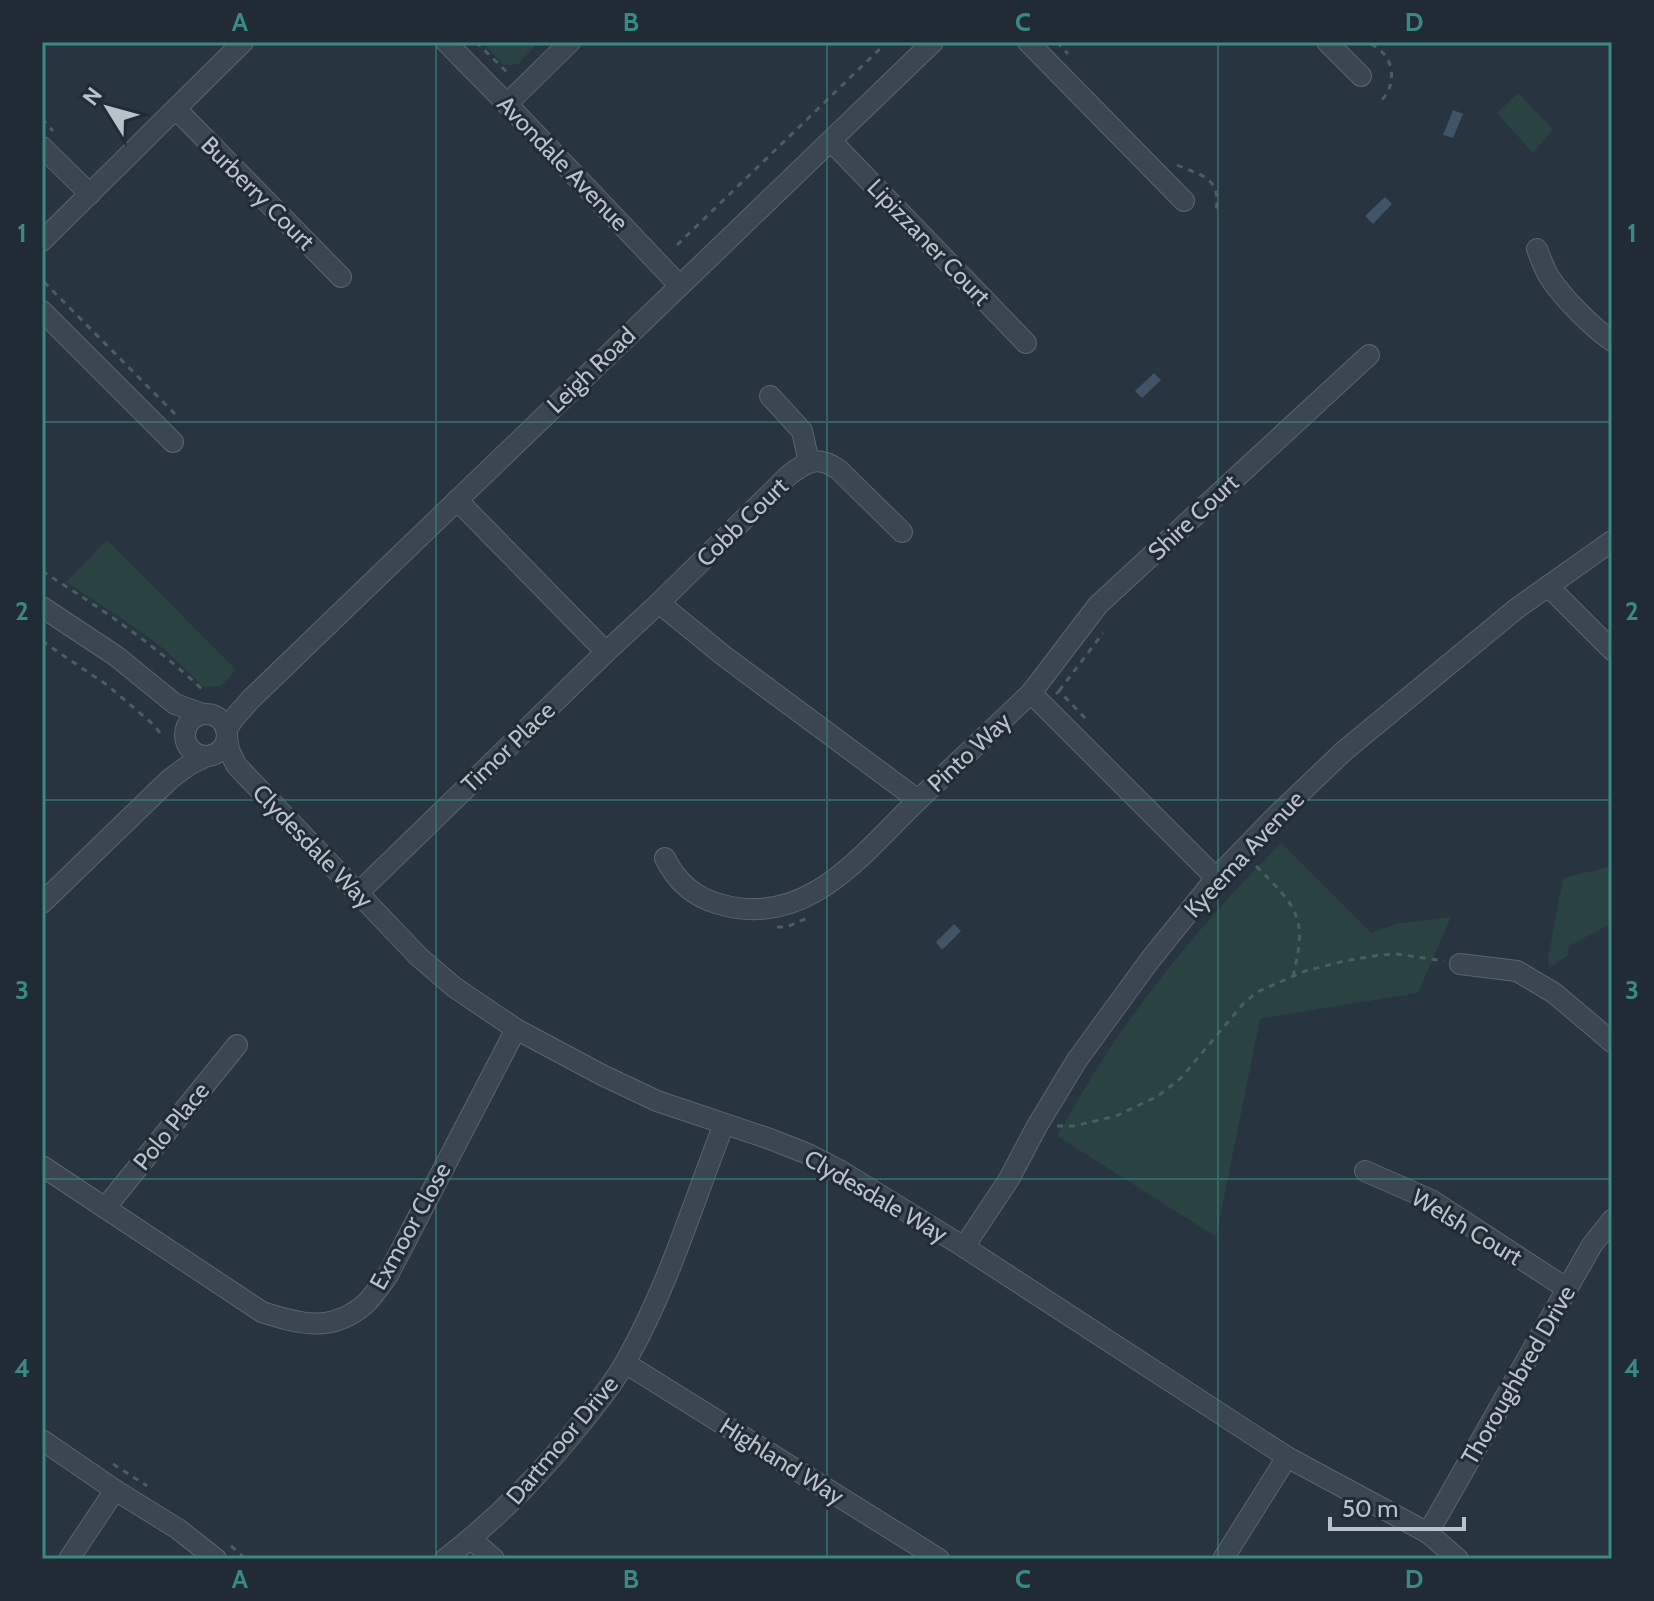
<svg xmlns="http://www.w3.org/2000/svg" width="1654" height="1601" font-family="Cabin,sans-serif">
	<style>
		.green { fill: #2b4242 }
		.water { fill: #405367 }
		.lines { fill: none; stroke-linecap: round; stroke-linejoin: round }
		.minor-casing { stroke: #5a646d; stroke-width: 22 }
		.path { stroke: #4a5e5f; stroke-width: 3; stroke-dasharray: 6 6; stroke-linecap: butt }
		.minor { stroke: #3c4650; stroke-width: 20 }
		.grid { fill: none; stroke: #3a8985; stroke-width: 2; stroke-opacity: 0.55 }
		.labels { text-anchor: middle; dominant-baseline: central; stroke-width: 6; stroke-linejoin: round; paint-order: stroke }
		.street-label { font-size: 24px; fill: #b9c1ca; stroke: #212b35 }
		.neatline { fill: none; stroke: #3a8985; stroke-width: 3 }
		.grid-label { font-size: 26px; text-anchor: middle; font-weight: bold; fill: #3a8985 }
	</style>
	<rect width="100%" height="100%" fill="#283440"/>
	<g class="green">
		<path d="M482 42H539L518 64 504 65Z"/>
		<path d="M1518 93 1553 129 1533 153 1497 113Z"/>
		<path d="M107 540 236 670 221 686 204 687 164 649 133 626 66 582Z"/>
		<path d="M1281 843 1371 933 1396 924 1451 917 1418 993 1260 1019 1216 1237 1057 1136C1077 1102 1096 1068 1118 1036 1166 967 1222 902 1281 843Z"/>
		<path d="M1612 866V923L1569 946 1568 955 1549 968 1548 958 1563 878Z"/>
	</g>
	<g class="water">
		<path d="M1453 110 1463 114 1453 138 1443 135Z"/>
		<path d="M1385 197 1392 204 1373 224 1365 216Z"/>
		<path d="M1154 373 1161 380 1142 398 1135 391Z"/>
		<path d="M954 924 961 931 942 950 936 942Z"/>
	</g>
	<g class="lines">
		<defs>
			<g id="minor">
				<path d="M446 42 507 104 679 285"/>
				<path d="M1028 42 1184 201"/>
				<path d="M1327 42 1361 76"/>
				<path d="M507 104 570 42"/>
				<path d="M176 109 341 277"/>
				<path d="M831 141 1026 343"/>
				<path d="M42 147 90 194"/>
				<path d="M42 241 243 42"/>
				<path d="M1537 249C1541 259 1544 269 1550 278 1563 298 1592 327 1612 341"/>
				<path d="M42 311 173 442"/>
				<path d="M770 396 802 431 809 462"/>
				<path d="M457 500 606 652"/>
				<path d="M1548 586 1612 650"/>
				<path d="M659 603 724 656 918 800 1031 693 1216 878"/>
				<path d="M42 607 116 656 175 704 203 714"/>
				<path d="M1031 693 1098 605 1369 355"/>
				<circle cx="206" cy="735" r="21"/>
				<path d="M226 730 235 717 251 699 933 42"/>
				<path d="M227 737 229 750 236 765 419 957 454 987 516 1029 602 1075 657 1101 770 1139 808 1154 841 1171 964 1247 1287 1457 1428 1533 1458 1559"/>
				<path d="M665 858C676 881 694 897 719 904 807 930 862 854 918 800"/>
				<path d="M358 893 606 652 659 603 789 475C808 461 818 455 839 470L902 532"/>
				<path d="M42 903 170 779 189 765 205 757"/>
				<path d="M1460 964 1517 971 1554 993 1612 1042"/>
				<path d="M42 1166 262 1312C299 1324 331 1333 364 1305 373 1297 381 1285 388 1275L516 1029"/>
				<path d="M1365 1171 1431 1200 1566 1288"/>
				<path d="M105 1208 237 1045"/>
				<path d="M964 1247 1009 1179 1037 1126 1077 1060 1150 960 1216 878 1275 817 1344 751 1516 609 1612 541"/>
				<path d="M625 1363 939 1559"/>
				<path d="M42 1440 115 1490 178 1529 216 1559"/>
				<path d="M1428 1533 1592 1245 1612 1220"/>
				<path d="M471 1539 494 1559"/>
				<path d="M69 1559 115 1490"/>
				<path d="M445 1559C497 1519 542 1473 583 1421 598 1402 614 1383 626 1361 668 1287 693 1203 724 1124"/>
				<path d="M1223 1559 1287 1457"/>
			</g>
		</defs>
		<use href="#minor" class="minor-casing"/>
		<g class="path">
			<path d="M476 42 510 75"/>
			<path d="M1057 42 1068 54"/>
			<path d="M1359 42C1360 42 1371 44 1372 45 1396 56 1397 86 1380 102"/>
			<path d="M42 119 53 131"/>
			<path d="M1177 165C1202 176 1221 177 1216 211"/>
			<path d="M677 245 887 42"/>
			<path d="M44 282 179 418"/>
			<path d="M42 571C99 607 154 644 203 690"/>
			<path d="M42 641 107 685 154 725 160 733"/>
			<path d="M1059 691 1103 633"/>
			<path d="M1056 694 1059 691 1086 719"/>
			<path d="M1256 866C1297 907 1308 917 1293 976"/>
			<path d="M777 927H787L807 918"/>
			<path d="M1057 1126H1074L1116 1116 1158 1096 1181 1078 1243 1004 1257 992 1305 971 1344 961 1379 955 1397 954 1444 961"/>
			<path d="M113 1464 147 1486"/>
			<path d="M231 1546 246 1559"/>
		</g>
		<use href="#minor" class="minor"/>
	</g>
	<path class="grid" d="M436 42V1559M827 42V1559M1218 42V1559M42 422H1612M42 800H1612M42 1179H1612"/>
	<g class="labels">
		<g class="street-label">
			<text transform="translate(563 163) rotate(46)">Avondale Avenue</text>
			<text transform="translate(258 193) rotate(45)">Burberry Court</text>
			<text transform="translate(929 242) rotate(46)">Lipizzaner Court</text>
			<text transform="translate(591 370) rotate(-44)">Leigh Road</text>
			<text transform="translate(1193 517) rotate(-43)">Shire Court</text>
			<text transform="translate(742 522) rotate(-44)">Cobb Court</text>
			<text transform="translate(508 747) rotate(-44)">Timor Place</text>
			<text transform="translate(969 752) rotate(-43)">Pinto Way</text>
			<text transform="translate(313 846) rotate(46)">Clydesdale Way</text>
			<text transform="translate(1244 854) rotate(-47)">Kyeema Avenue</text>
			<text transform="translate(171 1126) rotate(-51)">Polo Place</text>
			<text transform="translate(876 1196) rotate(30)">Clydesdale Way</text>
			<text transform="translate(410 1226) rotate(-61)">Exmoor Close</text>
			<text transform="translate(1467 1227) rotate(31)">Welsh Court</text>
			<text transform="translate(1518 1375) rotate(-60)">Thoroughbred Drive</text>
			<text transform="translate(562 1440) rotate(-50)">Dartmoor Drive</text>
			<text transform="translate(782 1461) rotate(32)">Highland Way</text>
		</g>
	</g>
	<rect width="1654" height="1601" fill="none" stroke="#212b35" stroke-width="88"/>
	<g transform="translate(108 108) rotate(307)" stroke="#212b35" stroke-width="6" paint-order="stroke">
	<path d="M0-6L14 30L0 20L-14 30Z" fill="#b9c1ca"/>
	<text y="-12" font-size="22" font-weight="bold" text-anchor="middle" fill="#b9c1ca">N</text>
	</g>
	<path d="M1330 1517v12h134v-12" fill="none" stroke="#b9c1ca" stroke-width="4"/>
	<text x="1342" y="1517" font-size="24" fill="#b9c1ca" stroke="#212b35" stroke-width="6" paint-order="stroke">50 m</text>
	<rect x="44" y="44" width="1566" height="1513" class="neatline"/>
	<g class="grid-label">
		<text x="240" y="31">A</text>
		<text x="631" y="31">B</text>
		<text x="1023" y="31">C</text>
		<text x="1414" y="31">D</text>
		<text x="22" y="242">1</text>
		<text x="1632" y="242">1</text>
		<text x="22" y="620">2</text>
		<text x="1632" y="620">2</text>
		<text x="22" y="999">3</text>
		<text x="1632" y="999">3</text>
		<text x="22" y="1377">4</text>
		<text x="1632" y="1377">4</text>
		<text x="240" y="1588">A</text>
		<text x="631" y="1588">B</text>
		<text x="1023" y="1588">C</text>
		<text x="1414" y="1588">D</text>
	</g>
</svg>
